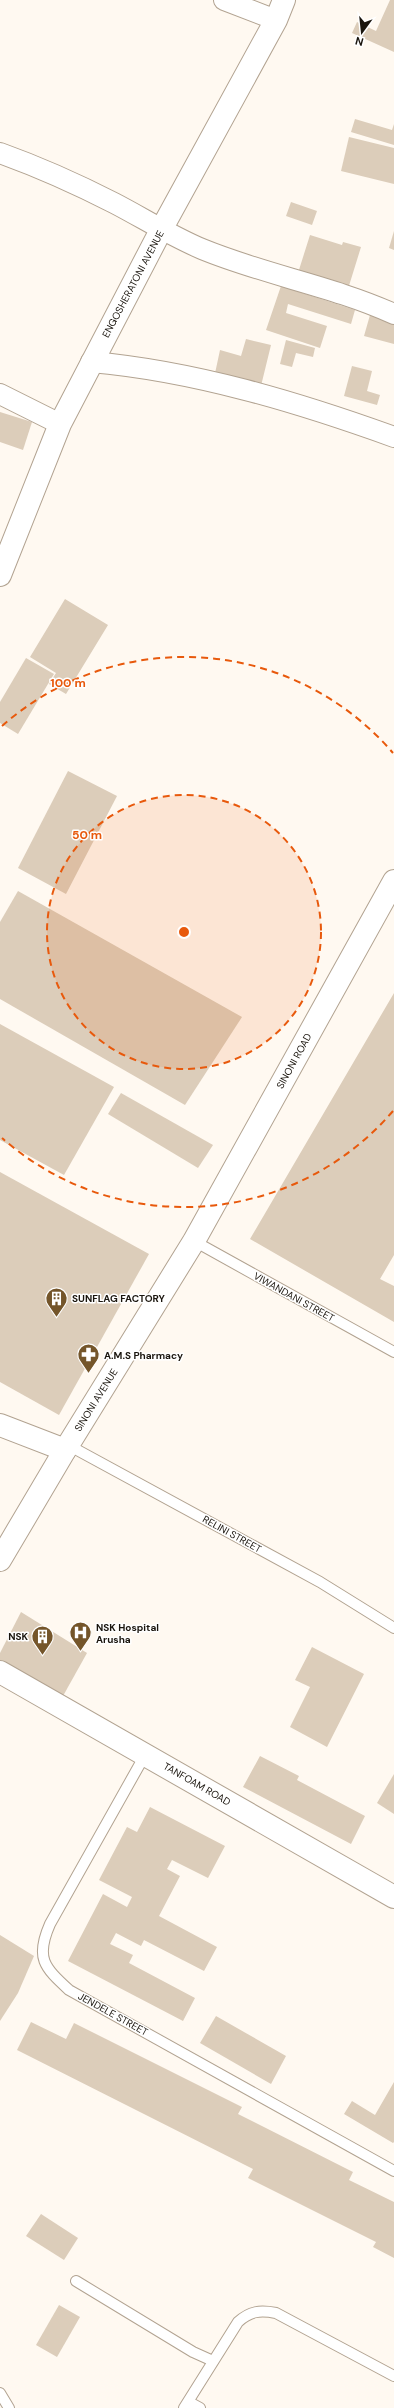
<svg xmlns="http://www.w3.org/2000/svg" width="394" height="2408" font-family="'DM Sans',sans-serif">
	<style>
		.building { fill: #dccdba }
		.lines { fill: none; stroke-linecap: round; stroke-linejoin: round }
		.lane-casing { stroke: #b2a391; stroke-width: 12 }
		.street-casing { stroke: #b2a391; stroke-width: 22 }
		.secondary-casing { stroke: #b2a391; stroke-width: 24 }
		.lane { stroke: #fff; stroke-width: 10 }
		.street { stroke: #fff; stroke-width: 20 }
		.secondary { stroke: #fff; stroke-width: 22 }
		.ring { fill: none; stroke: #e8590c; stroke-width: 2; stroke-dasharray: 7 5 }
		.labels { text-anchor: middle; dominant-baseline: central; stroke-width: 3; stroke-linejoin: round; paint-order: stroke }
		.street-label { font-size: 10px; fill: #1a150e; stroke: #fff }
		.poi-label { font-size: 10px; font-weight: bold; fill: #1a150e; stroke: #fff; text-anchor: start }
		.centre { fill: #e8590c; stroke: #fff; stroke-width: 2 }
		.ring-label { font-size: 12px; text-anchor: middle; font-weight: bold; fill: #e8590c; stroke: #fff; stroke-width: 3; stroke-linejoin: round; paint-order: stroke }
	</style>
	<rect width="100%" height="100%" fill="#fff9f1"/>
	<g class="building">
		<path d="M390 0H394V52L352 33 357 22 376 31Z"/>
		<path d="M355 119 392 130 394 124V145L351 132Z"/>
		<path d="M349 137 394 148V184L341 171Z"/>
		<path d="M291 202 317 211 312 225 286 216Z"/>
		<path d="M394 231V250L389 248Z"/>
		<path d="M310 235 342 245 343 242 361 247 348 289 298 273Z"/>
		<path d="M281 286 355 310 351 324 288 304 286 313 327 326 320 348 266 330Z"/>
		<path d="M370 315 394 322V344L364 336Z"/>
		<path d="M246 339 271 345 260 390 214 378 220 350 241 356Z"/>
		<path d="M286 340 315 348 313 357 296 353 292 367 280 364Z"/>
		<path d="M352 366 372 371 367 391 380 395 377 405 344 396Z"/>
		<path d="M0 412 32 422 23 450 0 442Z"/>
		<path d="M65 599 108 625 66 694 49 684 56 673 30 657Z"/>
		<path d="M26 658 54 674 18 734 0 723V702Z"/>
		<path d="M68 771 117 796 66 894 18 868Z"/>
		<path d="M18 891 242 1017 185 1105 0 999V922Z"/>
		<path d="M394 993V1255L380 1279 394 1286V1322L250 1239Z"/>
		<path d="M0 1024 114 1087 64 1175 0 1140Z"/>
		<path d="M121 1093 213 1145 198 1168 108 1114Z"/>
		<path d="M0 1172 149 1254 59 1415 0 1382Z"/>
		<path d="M21 1612 87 1653 63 1696 0 1660V1653Z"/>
		<path d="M312 1647 364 1674 327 1747 290 1727 310 1687 295 1680Z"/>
		<path d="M260 1756 299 1776 297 1780 365 1816 351 1844 243 1787Z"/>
		<path d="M394 1774V1814L377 1803Z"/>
		<path d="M150 1807 225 1846 208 1878 172 1860 167 1869 180 1876 159 1916 217 1947 204 1971 144 1940 141 1946 116 1933 110 1944 133 1955 129 1963 195 1998 183 2021 68 1961 103 1894 127 1907 132 1897 99 1880 127 1827 137 1832Z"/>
		<path d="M0 1935 34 1956 18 1993 0 2021Z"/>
		<path d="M216 2016 286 2056 271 2084 200 2043Z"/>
		<path d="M31 2022 66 2039 74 2023 242 2107 238 2114 353 2172 349 2180 394 2202V2258L373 2247 376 2242 248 2178 253 2169 17 2050Z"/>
		<path d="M394 2082V2142L393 2143 344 2114 352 2101 375 2115Z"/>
		<path d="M41 2214 78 2238 64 2260 26 2236Z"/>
		<path d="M59 2305 80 2317 57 2357 36 2345Z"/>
	</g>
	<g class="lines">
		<defs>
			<g id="lane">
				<path d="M194 1241 394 1352"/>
				<path d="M68 1445 320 1582 394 1628"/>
				<path d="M145 1755 50 1924C35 1958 44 1967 69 1990L394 2171"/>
				<path d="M76 2281 193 2352 213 2361"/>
				<path d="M0 2393 9 2408"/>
				<path d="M189 2402 200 2408"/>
				<path d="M184 2408 238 2322C250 2311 260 2310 276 2313L394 2376"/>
			</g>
			<g id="street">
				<path d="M224 0 276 20"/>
				<path d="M0 153C39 167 77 184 114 203 143 218 171 236 202 249 265 275 332 286 394 314"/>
				<path d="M91 362C194 371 297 402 394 437"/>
				<path d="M0 394 60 424"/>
			</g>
			<g id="secondary">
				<path d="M0 575 60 424 161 230 276 20 284 0"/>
				<path d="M0 1425 65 1450"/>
				<path d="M0 1560 65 1450 194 1241 394 881"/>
				<path d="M0 1672 394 1897"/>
			</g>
		</defs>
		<use href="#lane" class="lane-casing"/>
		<use href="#street" class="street-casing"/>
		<use href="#secondary" class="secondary-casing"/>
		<use href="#lane" class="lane"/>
		<use href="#street" class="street"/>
		<use href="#secondary" class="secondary"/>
	</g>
	<circle cx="184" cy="932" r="137" fill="#e8590c" fill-opacity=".12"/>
	<g class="ring">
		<circle cx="184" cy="932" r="137"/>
		<path d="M393 1111A275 275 0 0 1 2 1138M2 726A275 275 0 0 1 393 753"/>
	</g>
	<defs>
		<symbol id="building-pin" viewBox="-11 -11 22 30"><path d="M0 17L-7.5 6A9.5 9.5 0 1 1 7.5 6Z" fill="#74552a" stroke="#fff"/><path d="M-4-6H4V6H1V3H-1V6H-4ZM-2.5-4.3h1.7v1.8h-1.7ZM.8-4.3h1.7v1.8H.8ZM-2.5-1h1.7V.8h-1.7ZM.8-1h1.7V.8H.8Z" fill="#fff"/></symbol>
		<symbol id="pharmacy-pin" viewBox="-11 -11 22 30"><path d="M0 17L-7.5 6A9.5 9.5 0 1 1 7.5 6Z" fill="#74552a" stroke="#fff"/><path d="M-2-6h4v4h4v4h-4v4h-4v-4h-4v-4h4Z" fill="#fff"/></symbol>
		<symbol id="hospital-pin" viewBox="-11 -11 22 30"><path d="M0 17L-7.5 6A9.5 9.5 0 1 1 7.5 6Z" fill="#74552a" stroke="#fff"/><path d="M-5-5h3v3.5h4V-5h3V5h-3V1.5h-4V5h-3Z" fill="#fff"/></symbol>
	</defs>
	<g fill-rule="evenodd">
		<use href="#building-pin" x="44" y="1286" width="25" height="34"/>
		<use href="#pharmacy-pin" x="76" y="1342" width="25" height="34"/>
		<use href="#hospital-pin" x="68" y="1620" width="25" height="34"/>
		<use href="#building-pin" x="30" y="1624" width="25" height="34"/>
	</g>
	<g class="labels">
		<g class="street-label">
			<text transform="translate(133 284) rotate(-62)">ENGOSHERATONI AVENUE</text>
			<text transform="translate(294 1061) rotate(-61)">SINONI ROAD</text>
			<text transform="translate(294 1297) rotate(29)">VIWANDANI STREET</text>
			<text transform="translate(96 1400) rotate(-58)">SINONI AVENUE</text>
			<text transform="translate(232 1534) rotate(29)">RELINI STREET</text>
			<text transform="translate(197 1784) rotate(30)">TANFOAM ROAD</text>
			<text transform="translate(113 2014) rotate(29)">JENDELE STREET</text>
		</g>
		<g class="poi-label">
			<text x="72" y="1298">SUNFLAG FACTORY</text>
			<text x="104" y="1355">A.M.S Pharmacy</text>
			<text x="96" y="1627">NSK Hospital<tspan x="96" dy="12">Arusha</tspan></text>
			<text x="28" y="1636" text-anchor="end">NSK</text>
		</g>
	</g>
	<circle cx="184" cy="932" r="6" class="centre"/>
	<g class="ring-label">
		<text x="68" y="687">100 m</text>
		<text x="87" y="839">50 m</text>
	</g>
	<g transform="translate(362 32) rotate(195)" stroke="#ffffff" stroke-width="3" paint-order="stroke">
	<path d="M0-3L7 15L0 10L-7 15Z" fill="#1a150e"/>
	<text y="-6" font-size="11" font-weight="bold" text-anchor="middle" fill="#1a150e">N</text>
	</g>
</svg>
